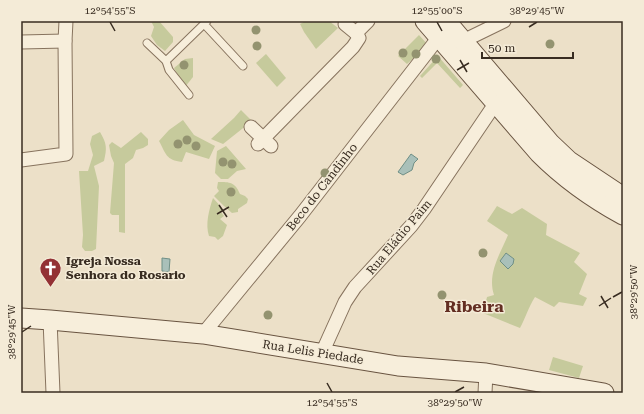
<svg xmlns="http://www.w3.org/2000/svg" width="644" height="414" font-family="'Roboto Serif',serif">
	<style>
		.green { fill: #c6ca9c }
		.water { fill: #a9c0b9; stroke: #6f8f86 }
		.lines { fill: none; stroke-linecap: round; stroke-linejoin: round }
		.lane-casing { stroke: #87735e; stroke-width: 9 }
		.street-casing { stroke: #87735e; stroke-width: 15 }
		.secondary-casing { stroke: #695441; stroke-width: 21 }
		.lane { stroke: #f7eedb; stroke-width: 7 }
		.street { stroke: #f7eedb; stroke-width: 13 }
		.secondary { stroke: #f7eedb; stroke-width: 19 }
		.tree { fill: #939370 }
		.ticks { fill: none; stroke: #382c21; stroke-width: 1.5 }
		.labels { text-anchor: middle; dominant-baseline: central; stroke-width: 3; stroke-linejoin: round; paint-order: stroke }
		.street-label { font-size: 12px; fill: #382c21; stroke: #f4ebd7 }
		.poi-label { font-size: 12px; font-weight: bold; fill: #382c21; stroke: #f4ebd7; text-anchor: start }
		.district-label { font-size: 16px; font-weight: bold; fill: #632e22; stroke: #f4ebd7 }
		.neatline { fill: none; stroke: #382c21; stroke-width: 1.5 }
		.ticks-label { font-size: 10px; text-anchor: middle; fill: #382c21 }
	</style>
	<rect width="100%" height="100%" fill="#ece0c8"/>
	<g class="green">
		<path d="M151 21H159L173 37V42L165 51 157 45 151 36 154 27Z"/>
		<path d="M306 21H329L338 28 316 49 304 32 300 24Z"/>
		<path d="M419 35 428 45 407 64 398 56Z"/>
		<path d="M266 54 286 78 277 87 256 63Z"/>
		<path d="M438 56 463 85 460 88 437 63 422 78 420 76Z"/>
		<path d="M193 58V77L185 87 174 68 185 59Z"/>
		<path d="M241 110 252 121 223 144 211 139 234 118Z"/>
		<path d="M183 120 194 135 215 146 209 159 186 152 182 162C166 160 166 154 159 141L169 130Z"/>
		<path d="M100 132C107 144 107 148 104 161L94 166 99 186 96 249 92 251H85L82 247 83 235 79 171H88L93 155 90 144 92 136Z"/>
		<path d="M141 132 148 139V145L143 148 136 150 133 158 125 164V233L119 232V215H112L110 213 114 163 111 156 109 145 112 142 121 148Z"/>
		<path d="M226 146 246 169 237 171 228 179H221L215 173 217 151Z"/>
		<path d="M218 182C230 182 235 182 240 194L245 196 248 199 247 203 238 209V212L232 213 224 206 214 196 219 191 217 188Z"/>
		<path d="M213 198 223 209 221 212 224 216 220 219 227 225 223 236 218 240 215 237 209 236C205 224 209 210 213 198Z"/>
		<path d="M497 206 512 214 522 208 547 224 546 235 580 253 574 262 587 274 579 294 587 298 583 306 559 302 554 307 535 297C528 308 526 317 520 328L483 313 487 297 494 295C487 274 500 254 508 235L487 221Z"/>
		<path d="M553 357 583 366 579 378 549 370Z"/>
	</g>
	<g class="water">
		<path d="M411 154 418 159 414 163 412 170 403 175 398 172Z"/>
		<path d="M506 253 514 259 513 264 508 269 500 261Z"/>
		<path d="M162 258 170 259 169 272 162 271Z"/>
	</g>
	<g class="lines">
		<defs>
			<g id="lane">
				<path d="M207 21 204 24 243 66"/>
				<path d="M147 43 166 61 204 24"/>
				<path d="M166 61 169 70 189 95"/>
			</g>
			<g id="street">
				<path d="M345 24 356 33"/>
				<path d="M463 41 504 21"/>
				<path d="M21 42 65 41"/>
				<path d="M251 127 271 146"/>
				<path d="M258 144 353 47 359 38 356 33 368 21"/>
				<path d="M21 160 66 154 65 41 66 21"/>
				<path d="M50 320 53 393"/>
				<path d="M203 334 300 216 439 37"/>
				<path d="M322 353 345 302 355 287 411 226 424 209 495 104"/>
				<path d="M485 393 486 373"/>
			</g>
			<g id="secondary">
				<path d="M425 21 539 153C564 178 592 198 623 215"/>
				<path d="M446 21 550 143 569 161 623 197"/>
				<path d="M21 318 50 320 203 334 398 366 486 373 604 393"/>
			</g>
		</defs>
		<use href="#lane" class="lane-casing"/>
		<use href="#street" class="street-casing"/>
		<use href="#secondary" class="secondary-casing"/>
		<use href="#lane" class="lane"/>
		<use href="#street" class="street"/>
		<use href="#secondary" class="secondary"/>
	</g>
	<g class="tree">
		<circle cx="256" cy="30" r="4.5"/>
		<circle cx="550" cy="44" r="4.5"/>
		<circle cx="257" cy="46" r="4.5"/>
		<circle cx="403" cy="53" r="4.5"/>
		<circle cx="416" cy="54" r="4.5"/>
		<circle cx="436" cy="59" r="4.5"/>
		<circle cx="184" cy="65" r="4.5"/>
		<circle cx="187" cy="140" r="4.5"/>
		<circle cx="178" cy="144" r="4.5"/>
		<circle cx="196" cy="146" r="4.5"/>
		<circle cx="223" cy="162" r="4.5"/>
		<circle cx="232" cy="164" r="4.5"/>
		<circle cx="325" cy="173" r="4.5"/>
		<circle cx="231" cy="192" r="4.5"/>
		<circle cx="483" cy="253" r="4.5"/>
		<circle cx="442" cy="295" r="4.5"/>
		<circle cx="268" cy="315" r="4.5"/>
	</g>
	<path class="ticks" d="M110 22 115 31M437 22 442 31M529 27 537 22M460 60 467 72M457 70 469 63M219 205 227 217M217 214 229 207M601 296 608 308M613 297 622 292M599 306 611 298M22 332 31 326M327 383 332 392M455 392 464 387"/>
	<defs>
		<symbol id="church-pin" viewBox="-11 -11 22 30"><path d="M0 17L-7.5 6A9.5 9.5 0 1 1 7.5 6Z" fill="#933134" stroke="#f4ebd7"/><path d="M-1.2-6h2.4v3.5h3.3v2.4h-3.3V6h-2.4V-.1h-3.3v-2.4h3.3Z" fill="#fff"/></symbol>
	</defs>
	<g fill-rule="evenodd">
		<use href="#church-pin" x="38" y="256" width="25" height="34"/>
	</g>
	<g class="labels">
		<g class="street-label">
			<text transform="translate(322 187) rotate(-52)">Beco do Candinho</text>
			<text transform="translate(399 237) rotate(-50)">Rua Eládio Paim</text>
			<text transform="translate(313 352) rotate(9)">Rua Lelis Piedade</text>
		</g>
		<g class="poi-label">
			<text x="66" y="261">Igreja Nossa<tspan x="66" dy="14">Senhora do Rosario</tspan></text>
		</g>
		<g class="district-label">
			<text x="474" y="306">Ribeira</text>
		</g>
	</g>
	<rect width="644" height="414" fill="none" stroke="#f4ebd7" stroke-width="44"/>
	<path d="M482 52v6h91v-6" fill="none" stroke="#382c21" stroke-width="2"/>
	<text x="488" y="52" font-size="12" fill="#382c21" stroke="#f4ebd7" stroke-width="3" paint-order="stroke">50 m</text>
	<rect x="22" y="22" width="600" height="370" class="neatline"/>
	<g class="ticks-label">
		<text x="110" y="14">12°54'55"S</text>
		<text x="437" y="14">12°55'00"S</text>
		<text x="537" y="14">38°29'45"W</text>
		<text transform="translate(633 292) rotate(-90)" y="4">38°29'50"W</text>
		<text transform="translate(11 332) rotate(-90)" y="4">38°29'45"W</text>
		<text x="332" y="406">12°54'55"S</text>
		<text x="455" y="406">38°29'50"W</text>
	</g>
</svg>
